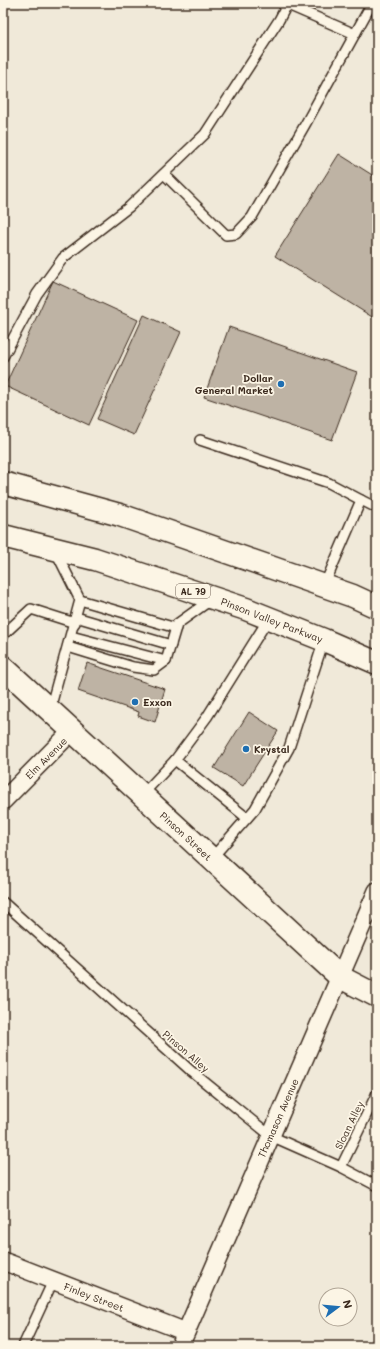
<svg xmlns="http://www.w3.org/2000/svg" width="380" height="1349" font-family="Mali,sans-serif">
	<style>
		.building { fill: #beb3a4; stroke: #3b2a1e }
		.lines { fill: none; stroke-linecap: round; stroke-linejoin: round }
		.lane-casing { stroke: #3b2a1e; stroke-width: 12 }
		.street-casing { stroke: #3b2a1e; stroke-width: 20 }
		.secondary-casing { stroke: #3b2a1e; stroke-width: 25 }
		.primary-casing { stroke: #3b2a1e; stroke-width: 25 }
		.lane { stroke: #fcf5e5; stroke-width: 9 }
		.street { stroke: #fcf5e5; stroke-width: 17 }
		.secondary { stroke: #fcf5e5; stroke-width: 22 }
		.primary { stroke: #fcf5e5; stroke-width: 22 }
		.poi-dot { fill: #1f6fb2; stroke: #fcf5e5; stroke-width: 1.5 }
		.labels { text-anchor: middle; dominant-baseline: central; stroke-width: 3.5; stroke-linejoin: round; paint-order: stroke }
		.shield { fill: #fcf5e5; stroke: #75675a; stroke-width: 1 }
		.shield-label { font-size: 9px; font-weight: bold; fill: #3b2a1e }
		.poi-label { font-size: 10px; font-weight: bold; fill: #3b2a1e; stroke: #fcf5e5; text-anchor: start }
		.street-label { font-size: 10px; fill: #3b2a1e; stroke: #fcf5e5 }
	</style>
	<rect width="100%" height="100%" fill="#f0e9d9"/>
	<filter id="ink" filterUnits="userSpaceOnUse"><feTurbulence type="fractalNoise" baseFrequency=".025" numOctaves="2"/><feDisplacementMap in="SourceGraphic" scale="8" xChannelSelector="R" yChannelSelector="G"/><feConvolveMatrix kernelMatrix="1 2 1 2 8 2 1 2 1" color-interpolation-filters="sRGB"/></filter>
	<g filter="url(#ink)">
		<g class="building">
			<path d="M339 154 377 178V320L275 256Z"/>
			<path d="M53 281 138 320 89 425 5 386Z"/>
			<path d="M144 315 181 332 134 435 97 419Z"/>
			<path d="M229 327 357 372 332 440 204 397Z"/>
			<path d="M87 663 165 689 155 722 138 716 139 712 78 691Z"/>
			<path d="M249 712 278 731 243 786 214 768Z"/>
		</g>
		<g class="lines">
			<defs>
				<g id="lane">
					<path d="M288 5 355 34"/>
					<path d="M164 174 226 235 236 234 252 217 306 123 372 3"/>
					<path d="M3 357 37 294 63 258 129 207 205 134 279 20 288 3"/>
					<path d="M200 440 329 483 361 500 324 586"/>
					<path d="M361 500 377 508"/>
					<path d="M80 600 176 628"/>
					<path d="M76 617 171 645"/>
					<path d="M3 635 31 609 75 623"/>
					<path d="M71 636 166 661"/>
					<path d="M68 647 133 667 154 670 166 661 177 624 212 599"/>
					<path d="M50 709 80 600 56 552"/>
					<path d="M175 760 247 818"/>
					<path d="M142 795 175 760 207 717 269 618"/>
					<path d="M211 859 255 809 289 748 324 640"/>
					<path d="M3 902 191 1071 271 1136 341 1167 377 1186"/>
					<path d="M341 1167 377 1093"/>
					<path d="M23 1346 53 1281"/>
				</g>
				<g id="street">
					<path d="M3 801 72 731"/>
					<path d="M3 1261 186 1332"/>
					<path d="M180 1346 377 891"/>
				</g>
				<path id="secondary" d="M3 667 340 977 377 996"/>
				<g id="primary">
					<path d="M3 483 120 515 270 567 353 596 377 607"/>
					<path d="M3 536 95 559 246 609 324 640 377 663"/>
				</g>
			</defs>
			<use href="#lane" class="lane-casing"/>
			<use href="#street" class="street-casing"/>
			<use href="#secondary" class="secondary-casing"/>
			<use href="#primary" class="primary-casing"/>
			<use href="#lane" class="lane"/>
			<use href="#street" class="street"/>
			<use href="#secondary" class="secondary"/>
			<use href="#primary" class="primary"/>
		</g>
	</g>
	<g class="poi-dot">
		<circle cx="281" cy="384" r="4"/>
		<circle cx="135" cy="702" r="4"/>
		<circle cx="246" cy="749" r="4"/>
	</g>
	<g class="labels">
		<rect class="shield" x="176" y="584" width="34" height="14" rx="3"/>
		<g class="shield-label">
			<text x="193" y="591">AL 79</text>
		</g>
		<g class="poi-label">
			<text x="273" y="378" text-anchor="end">Dollar<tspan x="273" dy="12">General Market</tspan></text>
			<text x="143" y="702">Exxon</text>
			<text x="254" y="749">Krystal</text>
		</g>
		<g class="street-label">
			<text transform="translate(272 620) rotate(21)">Pinson Valley Parkway</text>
			<text transform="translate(46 758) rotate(-45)">Elm Avenue</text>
			<text transform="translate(186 836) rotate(43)">Pinson Street</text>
			<text transform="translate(186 1051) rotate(41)">Pinson Alley</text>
			<text transform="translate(278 1118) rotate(-66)">Thomason Avenue</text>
			<text transform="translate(349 1125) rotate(-64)">Sloan Alley</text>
			<text transform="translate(94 1297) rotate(21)">Finley Street</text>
		</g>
	</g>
	<rect width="380" height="1349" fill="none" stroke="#fcf5e5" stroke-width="16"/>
	<rect x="8" y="8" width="364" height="1333" fill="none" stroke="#3b2a1e" stroke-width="1.5" filter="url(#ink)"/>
	<g transform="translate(338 1307) rotate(74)"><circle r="19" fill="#fcf5e5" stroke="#afa495"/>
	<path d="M0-3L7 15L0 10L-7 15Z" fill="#1f6fb2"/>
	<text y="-6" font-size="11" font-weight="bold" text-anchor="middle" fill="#3b2a1e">N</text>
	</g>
</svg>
